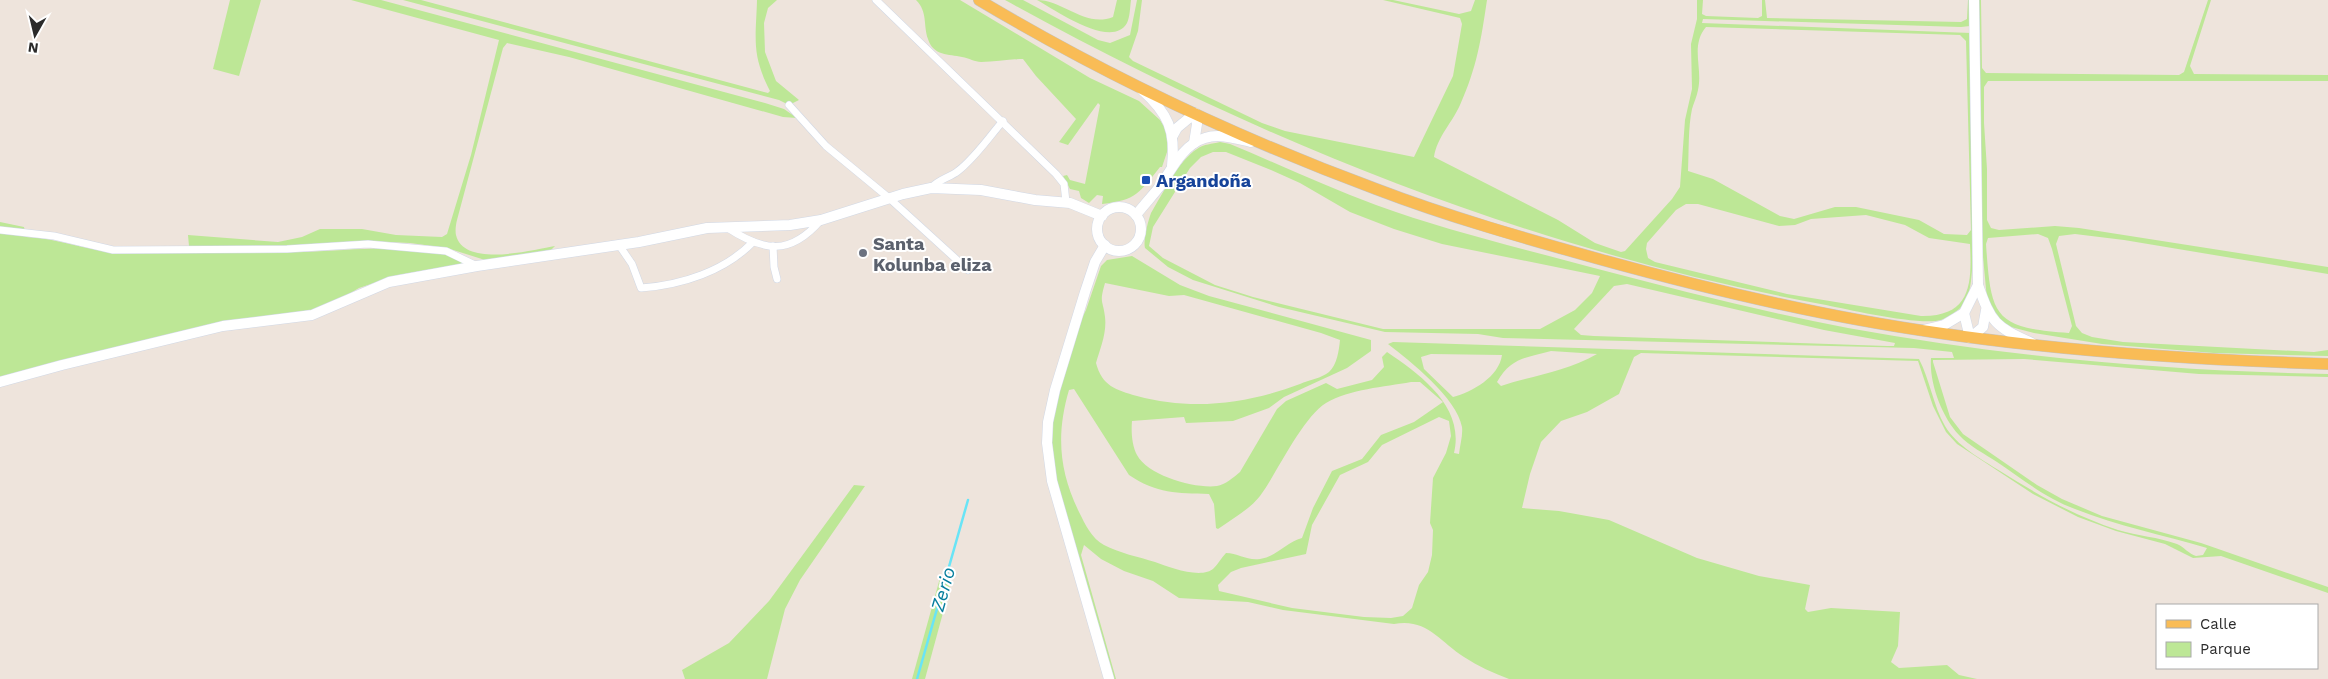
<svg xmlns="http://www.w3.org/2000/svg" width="2328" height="679" font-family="'Work Sans',sans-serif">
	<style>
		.green { fill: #bde796; fill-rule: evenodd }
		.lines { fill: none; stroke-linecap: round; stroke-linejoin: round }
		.stream { stroke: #69e4f6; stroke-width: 2.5 }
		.street-casing { stroke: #d1d8e5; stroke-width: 8 }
		.secondary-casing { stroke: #d1d8e5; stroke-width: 11 }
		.primary-casing { stroke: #c4c4c4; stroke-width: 12 }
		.street { stroke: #fff; stroke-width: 7 }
		.secondary { stroke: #fff; stroke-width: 10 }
		.primary { stroke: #f9bc56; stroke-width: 11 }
		.transit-dot { fill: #1a4fb4; stroke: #fff; stroke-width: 2 }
		.worship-dot { fill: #6b7280; stroke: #fff; stroke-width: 2 }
		.labels { text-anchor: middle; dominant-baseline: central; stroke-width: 4; stroke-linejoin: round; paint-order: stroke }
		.transit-label { font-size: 18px; font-weight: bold; fill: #164399; stroke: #fff; text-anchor: start }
		.worship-label { font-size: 18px; font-weight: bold; fill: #5b616d; stroke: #fff; text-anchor: start }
		.water-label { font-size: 19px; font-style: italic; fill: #067e9d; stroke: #fff }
	</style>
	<rect width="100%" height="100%" fill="#eee4dc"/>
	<g class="green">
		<path d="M230 0H261L239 76 213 69Z"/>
		<path d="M351 0H381L765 103 784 109 797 118 783 117 569 57 507 43 503 48 457 220C456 224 455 231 456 235 464 268 532 250 555 246L551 250 485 260 447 248 410 243 368 241 264 247 189 246 188 235 278 242 302 237 320 229H362L396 235 442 237 447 234 471 155 499 40Z"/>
		<path d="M403 0H421L768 93 770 91C751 54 756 39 757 0H777L768 8 764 23 765 52 776 81 799 100 793 103V107L779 100Z"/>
		<path d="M916 0H960L1090 78 1139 101 1160 120 1168 133 1169 146 1162 167H1160C1139 193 1137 200 1102 204L1103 196 1097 195 1089 203 1081 198 1079 191 1070 189 1063 176 1067 175 1070 180 1085 184 1100 105 1098 103 1068 145 1059 142 1076 119 1036 76 1023 59C1009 59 995 62 981 62 975 62 969 58 962 57 949 54 933 56 928 39 923 25 928 12 916 0Z"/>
		<path d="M1005 0H1023L1098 40 1110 43 1130 35 1137 0H1142L1138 31 1129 57 1133 61 1262 123 1285 131 1414 157 1453 76 1462 24 1460 18 1383 0H1393L1459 14 1471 11 1475 0H1487C1481 40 1477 67 1460 105 1452 123 1437 137 1434 157L1558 220 1595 243 1621 252 1625 251 1672 199 1680 187 1685 120 1692 89 1691 44 1697 19V0H1703L1702 14 1706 16 1758 18 1762 16V0H1765L1767 18 1961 22 1967 19 1968 0H1971L1970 26 1961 27 1703 19 1702 23 1971 33C1971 83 1972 133 1973 183 1973 215 1975 248 1971 281 1970 289 1968 298 1963 305 1958 311 1949 317 1941 320 1921 326 1850 310 1826 305 1537 252 1261 142 1005 0ZM1706 27 1960 35 1966 41 1971 230 1967 235 1944 234 1919 220 1856 207H1835L1794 219 1780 216 1713 179 1688 171C1689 150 1688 128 1692 109 1694 102 1697 96 1698 90 1703 68 1690 46 1706 27ZM1686 204H1698L1779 226 1795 225 1811 219 1866 215 1905 225 1929 238 1970 244C1972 284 1971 317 1921 316L1787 294 1655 262 1648 258 1646 249 1647 243 1676 210Z"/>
		<path d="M1037 0C1063 0 1085 28 1113 17L1117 0H1131C1130 7 1130 17 1127 23 1112 50 1055 10 1037 0Z"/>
		<path d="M1977 0H1981L1982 68 1986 73 2179 75 2184 72 2208 0H2211L2190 66 2194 74 2328 75V81H1988L1984 87V123L1987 169V220L1991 228 1999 230 2055 226 2079 228 2328 267V274L2124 240 2075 234 2059 236 2056 244 2076 326 2082 333 2092 337 2123 342 2314 352 2328 350V356L2214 353 2102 344 2034 333 2011 327 2000 320 1991 309 1987 299 1981 236ZM2038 234 2048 238 2052 249 2072 326 2069 333C1993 328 1991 316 1986 244L1988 238Z"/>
		<path d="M1220 142 1230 144C1278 164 1327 187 1376 205 1447 231 1521 248 1594 268 1678 290 1763 312 1848 328 2007 357 2167 371 2328 374V377L2199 374 2024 359 1933 360V362L1950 417 1963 434 2037 485 2062 499 2102 516 2201 543 2328 587V593L2221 556 2193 558 2165 544 2116 531 2078 517 2033 494 1957 444 1946 432 1933 406 1918 361 1641 353 1634 357 1619 394 1587 412 1561 421 1541 442 1530 474 1522 508 1559 511 1609 520 1697 558 1759 576 1810 585 1805 609 1808 612 1831 608 1900 612 1898 646 1891 662 1899 668 1947 665 1959 675 1977 679H1509C1493 673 1478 666 1464 657 1439 641 1427 618 1394 624L1283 610 1248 602 1179 598 1153 581 1124 571 1101 559 1084 545 1081 555 1116 679H1112L1051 462 1053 413 1078 326 1086 310 1101 266 1107 260 1132 256 1180 285 1209 296 1371 340V351L1347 368 1284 397 1269 408 1233 421 1186 423 1184 417 1132 421C1131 432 1132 446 1137 455 1148 476 1196 489 1217 486 1225 485 1234 477 1240 472L1277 409 1286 401 1326 383 1337 389 1372 380 1384 367 1382 357 1387 352C1421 375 1465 407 1454 453L1459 454C1460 445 1463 435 1462 427 1457 398 1410 361 1388 344L1393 342 1919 359C1930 380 1933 405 1945 426 1957 446 1981 459 2000 471 2038 495 2075 516 2118 530 2138 536 2158 537 2177 544 2184 547 2189 554 2196 556L2203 555 2207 548C2163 535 2118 526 2075 509 2047 499 2022 479 1997 462 1985 454 1969 446 1959 435 1942 417 1929 383 1931 358H1954L1952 352 1914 348 1503 338 1478 334 1385 332 1279 307 1193 280 1168 267 1145 248C1143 241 1148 221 1151 213 1162 195 1179 160 1197 149 1204 144 1212 144 1220 142ZM1213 152H1226L1271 170 1300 183 1350 212 1394 229 1442 244 1600 276 1592 293 1575 310 1540 329H1383L1253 297 1215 285 1163 258 1149 246 1153 227 1190 168 1201 157ZM1105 283 1169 296 1184 295 1321 333 1340 340C1339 350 1337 365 1329 372 1322 378 1309 380 1300 384 1247 404 1192 411 1137 396 1116 390 1102 386 1096 363 1100 349 1107 333 1105 317 1103 299 1099 304 1105 283ZM1627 284 1824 330 1895 343 1894 346H1887L1594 336 1581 335 1574 329 1614 286ZM1551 351 1597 354C1566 372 1534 375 1501 386L1497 382C1511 358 1525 358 1551 351ZM1431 354 1502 355C1499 377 1472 392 1453 397L1424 369 1421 357ZM1411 382H1420L1443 402 1414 422 1381 435 1362 459 1332 471 1313 508 1302 538C1286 542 1278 556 1260 559 1247 561 1238 553 1226 553 1221 558 1218 564 1214 568 1202 580 1169 567 1155 562 1139 557 1119 553 1104 545 1092 539 1085 524 1079 512 1059 471 1056 434 1069 390L1074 389 1129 475C1157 494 1177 493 1209 494L1214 504 1216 528 1218 529C1232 519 1249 510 1260 496 1277 473 1302 418 1326 403 1350 389 1384 387 1411 382ZM1439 417 1449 421 1451 436 1446 453 1433 478 1430 523 1433 530 1432 555 1428 572 1419 585 1412 608 1403 616 1391 618 1364 617 1292 608 1219 591 1218 585 1231 572 1241 568 1306 554 1312 525 1340 475 1368 462 1382 445Z"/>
		<path d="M0 222 24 227 26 237C56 238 82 249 112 252 136 253 160 252 184 252 225 252 266 253 306 252 354 250 425 241 468 263L398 275 359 288 329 306 298 314 0 378Z"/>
		<path d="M854 485 865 486 800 580 785 609 767 679H685L682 670 729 643 769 601Z"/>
		<path d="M940 578 950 587 925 679H912Z"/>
	</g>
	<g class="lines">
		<path class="stream" d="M917 679 968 500"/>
		<defs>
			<g id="street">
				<path d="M876 0 1056 174 1064 184 1066 202"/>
				<path d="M789 105 826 146 889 198 968 270"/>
				<path d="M931 188C939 179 949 178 958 171 975 158 989 137 1003 121"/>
				<path d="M726 227C764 252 790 256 821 220"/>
				<path d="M0 230 54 236 113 250 287 249 368 244 446 251 477 266"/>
				<path d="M619 245 632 264 641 288C682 285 725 271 753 242"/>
				<path d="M773 246 774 267 777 279"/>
			</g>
			<g id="secondary">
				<path d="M1974 0 1978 285C1991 322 1995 327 2032 343"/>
				<path d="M1142 90C1168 113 1176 131 1172 166"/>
				<path d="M1172 137 1177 128 1195 113 1197 124 1194 143"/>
				<circle cx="1119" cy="229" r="22"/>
				<path d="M1136 215C1144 205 1153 195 1161 185 1172 168 1184 144 1205 138 1220 133 1237 139 1251 142"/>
				<path d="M1105 245 1095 262 1085 292 1055 390 1048 422 1047 443 1052 481 1109 679"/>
				<path d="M1964 313 1970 338 1983 327 1986 310"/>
				<path d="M1923 330 1944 325 1964 313 1978 285"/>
				<path d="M0 382 62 365 223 326 312 315 389 282 477 266 639 242 707 228 790 225 821 220 903 194 931 188 981 190 1035 200 1070 203 1102 216"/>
			</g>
			<path id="primary" d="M979 0C1105 75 1238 138 1376 189 1449 217 1524 238 1599 259 1711 290 1824 317 1939 333 2068 352 2198 360 2328 364"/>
		</defs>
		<use href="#street" class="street-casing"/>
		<use href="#secondary" class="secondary-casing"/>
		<use href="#primary" class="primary-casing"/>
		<use href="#street" class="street"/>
		<use href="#secondary" class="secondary"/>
		<use href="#primary" class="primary"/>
	</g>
	<rect class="transit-dot" x="1141" y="175" width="10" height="10" rx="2.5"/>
	<circle class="worship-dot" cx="863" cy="253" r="5"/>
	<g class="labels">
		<g class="transit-label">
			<text x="1156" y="180">Argandoña</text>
		</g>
		<g class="worship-label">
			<text x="873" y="243">Santa<tspan x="873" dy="21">Kolunba eliza</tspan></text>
		</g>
		<g class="water-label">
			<text transform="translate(943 589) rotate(-74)">Zerio</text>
		</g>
	</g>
	<rect x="2156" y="604" width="162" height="65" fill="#ffffff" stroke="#aaaaaa"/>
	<rect x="2166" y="620" width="25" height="8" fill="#f9bc56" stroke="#aaaaaa"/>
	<text x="2200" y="629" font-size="15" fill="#2b2b2b">Calle</text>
	<rect x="2166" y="642" width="25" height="15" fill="#bde796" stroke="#aaaaaa"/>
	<text x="2200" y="654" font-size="15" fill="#2b2b2b">Parque</text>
	<g transform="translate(35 35) rotate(188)" stroke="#ffffff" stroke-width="4" paint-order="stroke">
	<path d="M0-4L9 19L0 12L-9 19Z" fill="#2b2b2b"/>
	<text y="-8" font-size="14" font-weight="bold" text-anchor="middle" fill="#2b2b2b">N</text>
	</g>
</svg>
